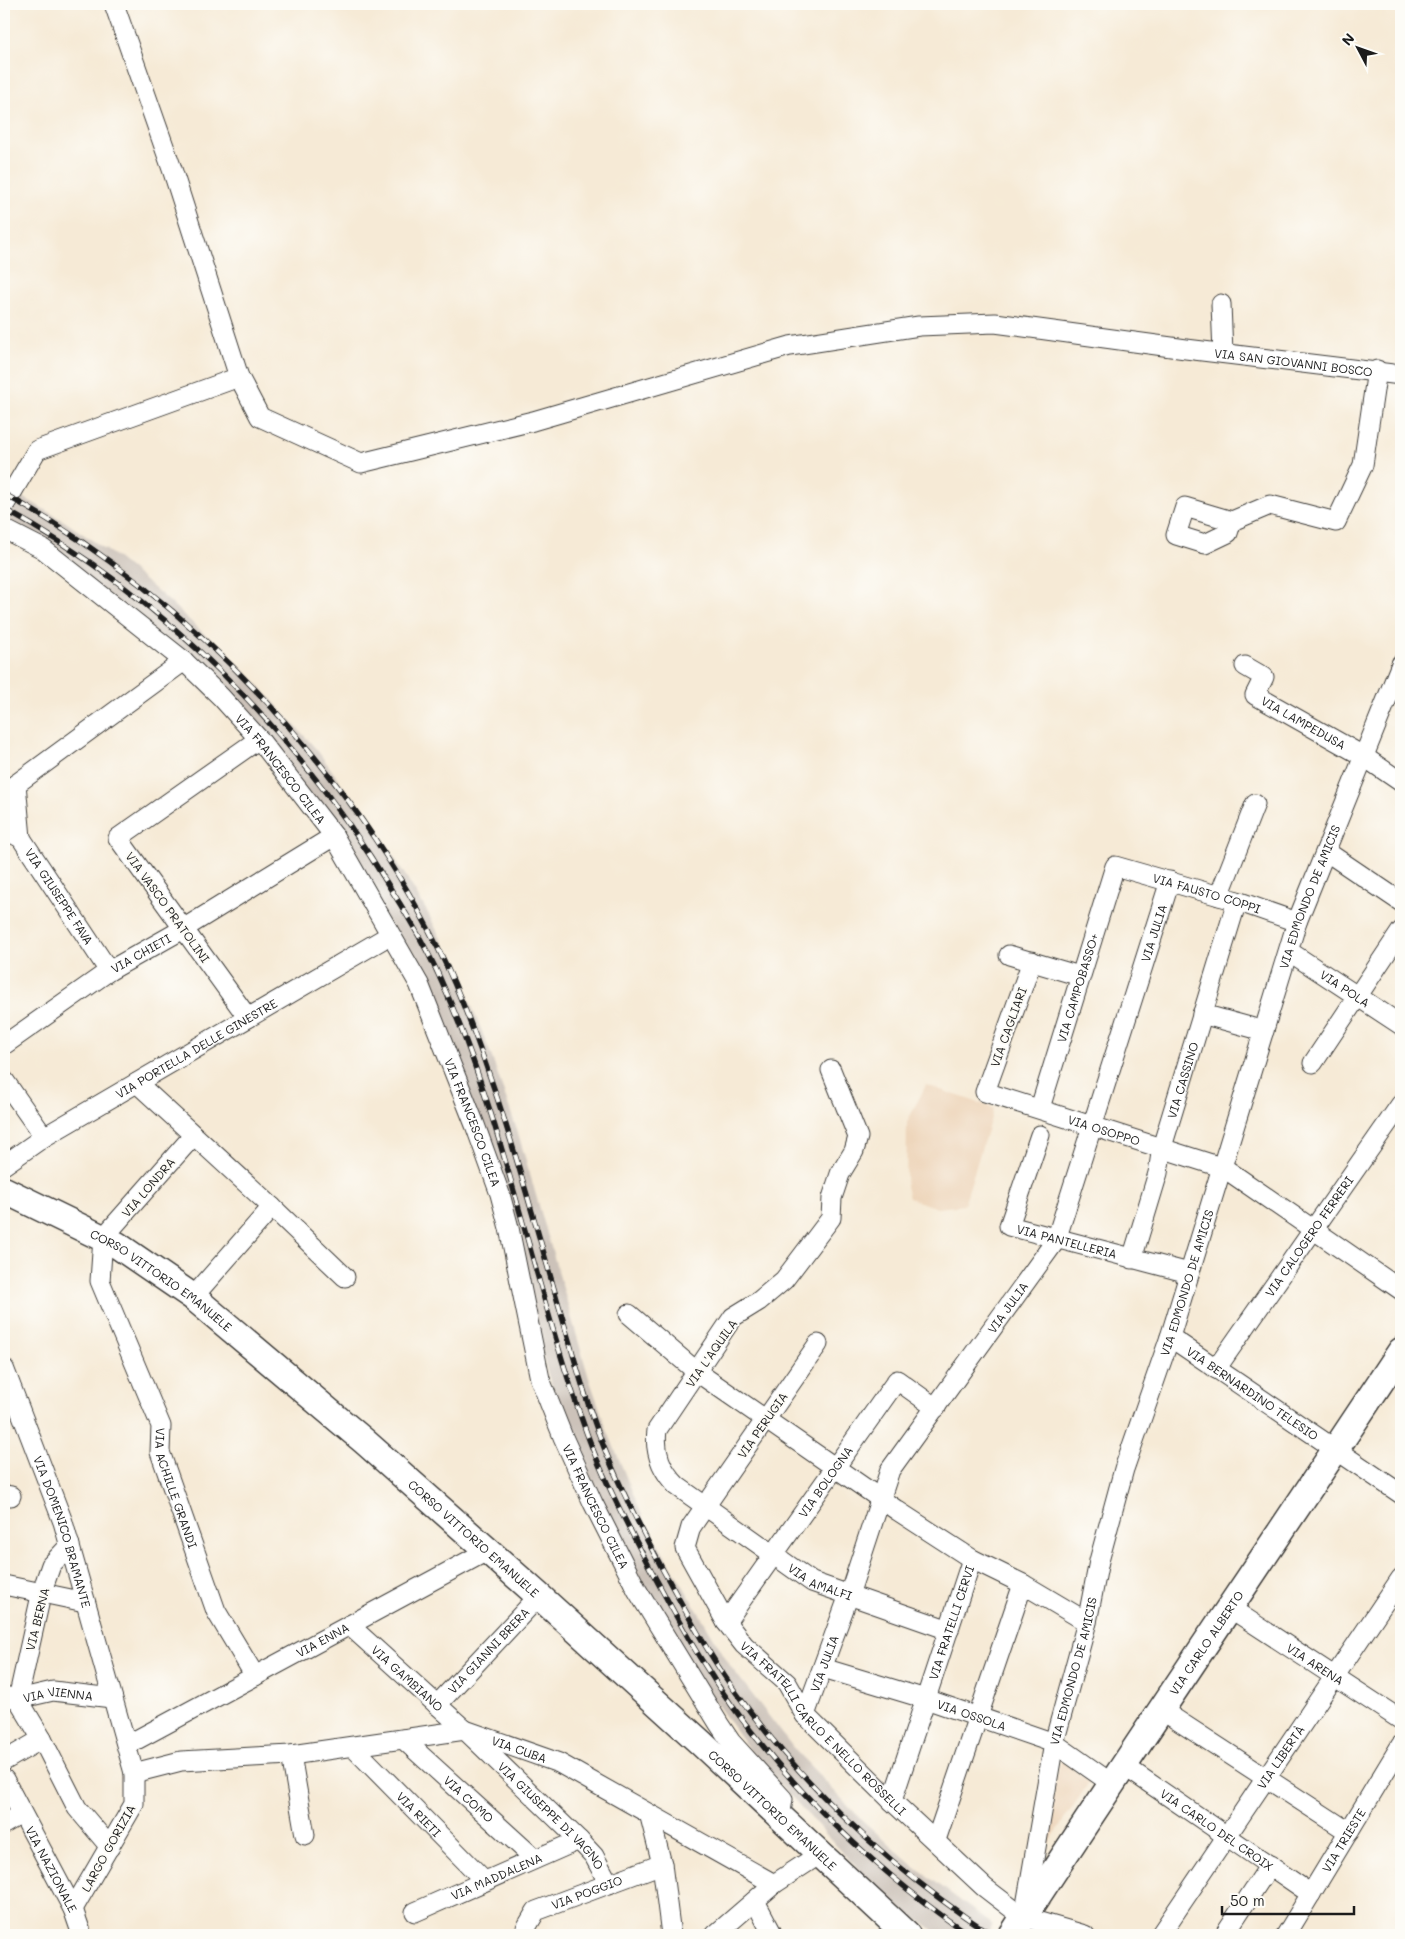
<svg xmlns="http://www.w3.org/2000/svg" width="1405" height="1939" font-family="Mali,sans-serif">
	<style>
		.built { fill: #eed6bb }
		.railway { fill: #ccc2b9 }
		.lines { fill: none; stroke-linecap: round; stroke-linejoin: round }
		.minor-casing { stroke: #3d3b38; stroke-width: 21 }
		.secondary-casing { stroke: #3d3b38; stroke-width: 29 }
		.minor { stroke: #fff; stroke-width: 19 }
		.secondary { stroke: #fff; stroke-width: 26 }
		.rail-casing { stroke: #1c1c1c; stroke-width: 5.5 }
		.rail { stroke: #fdfcf7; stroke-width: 4; stroke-dasharray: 11; stroke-linecap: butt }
		.labels { text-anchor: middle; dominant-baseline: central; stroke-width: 4; stroke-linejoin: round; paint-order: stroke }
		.street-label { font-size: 12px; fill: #1c1c1c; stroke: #fdfcf7 }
	</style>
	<rect width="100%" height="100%" fill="#fdfcf7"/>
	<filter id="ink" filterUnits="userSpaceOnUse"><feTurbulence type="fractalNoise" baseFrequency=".02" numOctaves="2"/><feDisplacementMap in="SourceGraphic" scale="10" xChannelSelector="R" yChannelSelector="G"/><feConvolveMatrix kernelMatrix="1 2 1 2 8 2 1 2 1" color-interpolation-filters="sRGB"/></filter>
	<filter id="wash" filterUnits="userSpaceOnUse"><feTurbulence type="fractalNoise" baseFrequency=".0096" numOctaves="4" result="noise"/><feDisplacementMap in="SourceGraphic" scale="20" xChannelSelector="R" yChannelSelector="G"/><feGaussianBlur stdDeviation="1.12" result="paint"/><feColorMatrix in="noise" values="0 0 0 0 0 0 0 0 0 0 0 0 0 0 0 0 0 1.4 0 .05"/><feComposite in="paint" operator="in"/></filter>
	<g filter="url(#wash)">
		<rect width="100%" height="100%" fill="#f6ead6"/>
		<g class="built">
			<path d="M926 1085 994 1108 964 1205 937 1208 909 1198 906 1186 907 1122Z"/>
			<path d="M1061 1760 1090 1781 1046 1847 1041 1844Z"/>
		</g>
		<path class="railway" d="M4 486 64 521 115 556 161 594 253 679 317 750 393 855 428 913 461 979 490 1052 518 1133 589 1378 607 1430 643 1518 731 1667 795 1750 862 1820 914 1866 993 1925 986 1935H941L894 1904 856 1867 753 1755 703 1685 659 1615 612 1525 570 1432 549 1378 458 1057 292 774 45 544 4 517Z"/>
	</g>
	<g filter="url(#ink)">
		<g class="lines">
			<defs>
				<g id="minor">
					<path id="s1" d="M114 4 172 169 239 377 260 417 361 463 533 421 790 346 919 326 995 323 1186 349 1401 375"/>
					<path d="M1221 304 1223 353"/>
					<path d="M4 506 37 450 239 377"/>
					<path d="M1232 521 1228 533 1205 544 1176 535 1185 507 1232 521 1270 505 1336 522 1363 465 1377 370"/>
					<path id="s2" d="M4 529 43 549 184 661 221 697 259 739 334 836 419 984 475 1125 500 1194 509 1228 540 1379 563 1437 593 1503 637 1590 719 1724 731 1742 783 1799 780 1818"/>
					<path id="s3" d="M1245 666 1264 677 1255 695 1363 756 1401 782"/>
					<path d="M16 784 21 838"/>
					<path d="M4 793 184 661"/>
					<path id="s4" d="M4 829 21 838 109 971"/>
					<path d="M1327 852 1401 902"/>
					<path d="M1219 896 1255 804"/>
					<path id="s5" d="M1290 952 1401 1025"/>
					<path d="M1009 955 1080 976"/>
					<path id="s6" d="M1032 961 985 1092 1224 1168 1401 1290"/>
					<path d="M1202 1014 1264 1031"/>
					<path d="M248 1018 118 838 259 739"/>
					<path id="s7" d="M4 1045 109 971 178 932 334 836"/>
					<path d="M1313 1063 1401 931"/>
					<path id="s8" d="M831 1070 858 1137 854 1151 840 1174 832 1198 831 1218 784 1280 759 1301 733 1317 657 1430C654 1453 661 1470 677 1486L812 1582 949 1630"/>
					<path d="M4 1080 44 1137"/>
					<path d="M137 1083 272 1207 345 1277"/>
					<path id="s9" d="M1040 1108 1115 866 1237 901 1297 922"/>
					<path id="s10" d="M1040 1135 1009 1226 1189 1273"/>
					<path id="s11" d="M193 1136 103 1238 100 1281 161 1426 160 1452 216 1611 255 1676"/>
					<path id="s12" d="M4 1165 44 1137 390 935"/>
					<path id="s13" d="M1132 1259 1158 1173 1162 1147 1237 901"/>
					<path d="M193 1297 272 1207"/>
					<path d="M629 1314 697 1372 898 1511 972 1559 1023 1584 1087 1622"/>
					<path id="s14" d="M1170 1337 1401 1494"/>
					<path id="s15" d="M818 1344 691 1527 685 1548 726 1622 744 1645 787 1683 805 1715 892 1801 984 1887 1023 1917 1085 1935"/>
					<path id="s16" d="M4 1368 63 1522 134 1773V1804L73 1909"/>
					<path id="s17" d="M1216 1369 1401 1104"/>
					<path d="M4 1495 11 1496"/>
					<path d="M70 1545 51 1565 42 1591 18 1699 42 1739 77 1808 110 1847"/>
					<path d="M4 1585 85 1602"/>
					<path id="s18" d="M1230 1608 1401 1720"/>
					<path id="s19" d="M726 1622 897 1380 936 1408"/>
					<path id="s20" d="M349 1625 465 1730 579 1840 594 1856 609 1884"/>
					<path id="s21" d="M823 1668 926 1699 1054 1743 1111 1783"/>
					<path id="s22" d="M4 1696 18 1699 53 1691 112 1698"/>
					<path id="s23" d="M437 1705 539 1596"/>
					<path d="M1160 1709 1349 1832"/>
					<path id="s24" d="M805 1715 849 1595 890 1470 1056 1240 1170 881"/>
					<path id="s25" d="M403 1739 535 1859"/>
					<path id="s26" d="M127 1745 487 1551"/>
					<path id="s27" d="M353 1747 485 1881"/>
					<path d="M291 1755 305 1835"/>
					<path d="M4 1761 42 1739"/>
					<path id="s28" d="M1123 1765 1311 1894"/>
					<path id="s29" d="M134 1773 181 1761 291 1755 465 1730 559 1763 774 1884 820 1854"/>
					<path id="s30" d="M4 1779 73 1909 82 1935"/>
					<path id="s31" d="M892 1801 972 1559"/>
					<path d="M650 1817 662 1864 671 1935"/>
					<path d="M4 1824 21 1814"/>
					<path d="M936 1840 1023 1584"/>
					<path d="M755 1901 773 1935"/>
					<path id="s32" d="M1025 1911 1054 1743 1087 1622 1099 1561 1124 1469 1170 1337 1297 922 1401 664"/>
					<path id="s33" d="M415 1912 579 1840"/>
					<path id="s34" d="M527 1935 526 1928 536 1911 662 1864"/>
					<path d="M715 1935 774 1884"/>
					<path id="s35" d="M1160 1935 1401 1578"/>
					<path d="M1224 1935 1270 1865"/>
					<path id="s36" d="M1286 1935 1401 1745"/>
				</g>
				<g id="secondary">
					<path id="s37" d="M4 1190 117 1245 193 1297 364 1441 539 1596 701 1743 907 1935"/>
					<path id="s38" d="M1012 1935C1140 1739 1272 1546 1401 1351"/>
				</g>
			</defs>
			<use href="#minor" class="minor-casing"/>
			<use href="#secondary" class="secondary-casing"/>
			<use href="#minor" class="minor"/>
			<use href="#secondary" class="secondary"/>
			<defs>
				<g id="rail">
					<path d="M4 494C193 597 369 786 455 985 501 1093 530 1207 563 1320 574 1357 584 1395 598 1432 616 1480 639 1526 663 1570 685 1610 706 1650 732 1687 802 1785 891 1869 992 1935"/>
					<path d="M4 509C165 597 298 734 392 891 411 921 429 952 443 985 507 1129 533 1286 587 1434 604 1481 628 1526 651 1570 667 1599 682 1628 699 1656 767 1767 862 1861 969 1935"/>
				</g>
			</defs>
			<use href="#rail" class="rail-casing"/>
			<use href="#rail" class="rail"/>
		</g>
	</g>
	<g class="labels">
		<g class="street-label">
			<text stroke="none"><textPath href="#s1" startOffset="1502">VIA SAN GIOVANNI BOSCO</textPath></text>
			<text stroke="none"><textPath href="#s3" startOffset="98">VIA LAMPEDUSA</textPath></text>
			<text stroke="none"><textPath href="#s2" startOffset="369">VIA FRANCESCO CILEA</textPath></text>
			<text stroke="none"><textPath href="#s9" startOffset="349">VIA FAUSTO COPPI</textPath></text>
			<text stroke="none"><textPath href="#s4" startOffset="89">VIA GIUSEPPE FAVA</textPath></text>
			<text stroke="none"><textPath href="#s32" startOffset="1055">VIA EDMONDO DE AMICIS</textPath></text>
			<text transform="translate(168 907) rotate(54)">VIA VASCO PRATOLINI</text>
			<text stroke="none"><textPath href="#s24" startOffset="865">VIA JULIA</textPath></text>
			<text stroke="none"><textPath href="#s7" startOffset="165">VIA CHIETI</textPath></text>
			<text stroke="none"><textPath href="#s9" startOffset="126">VIA CAMPOBASSO+</textPath></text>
			<text stroke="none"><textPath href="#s5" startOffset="66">VIA POLA</textPath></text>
			<text transform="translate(1008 1027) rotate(-70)">VIA CAGLIARI</text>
			<text stroke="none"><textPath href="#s12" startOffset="225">VIA PORTELLA DELLE GINESTRE</textPath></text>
			<text stroke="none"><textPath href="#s13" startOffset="186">VIA CASSINO</textPath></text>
			<text stroke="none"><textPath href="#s2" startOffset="774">VIA FRANCESCO CILEA</textPath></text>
			<text stroke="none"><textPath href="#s6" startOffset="264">VIA OSOPPO</textPath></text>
			<text transform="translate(148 1187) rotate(-49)">VIA LONDRA</text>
			<text stroke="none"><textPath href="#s17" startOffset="162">VIA CALOGERO FERRERI</textPath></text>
			<text stroke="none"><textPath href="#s10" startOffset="156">VIA PANTELLERIA</textPath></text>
			<text stroke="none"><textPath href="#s37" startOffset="182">CORSO VITTORIO EMANUELE</textPath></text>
			<text stroke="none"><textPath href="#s32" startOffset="650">VIA EDMONDO DE AMICIS</textPath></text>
			<text stroke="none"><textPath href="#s24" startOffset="460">VIA JULIA</textPath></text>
			<text transform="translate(711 1353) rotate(-55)">VIA L'AQUILA</text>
			<text stroke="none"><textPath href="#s14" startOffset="100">VIA BERNARDINO TELESIO</textPath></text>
			<text transform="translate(762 1425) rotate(-55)">VIA PERUGIA</text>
			<text stroke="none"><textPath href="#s19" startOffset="172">VIA BOLOGNA</textPath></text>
			<text stroke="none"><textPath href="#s11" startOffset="401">VIA ACHILLE GRANDI</textPath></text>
			<text stroke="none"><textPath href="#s2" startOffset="1179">VIA FRANCESCO CILEA</textPath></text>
			<text stroke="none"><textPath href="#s16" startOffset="174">VIA DOMENICO BRAMANTE</textPath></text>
			<text stroke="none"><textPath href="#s37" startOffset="588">CORSO VITTORIO EMANUELE</textPath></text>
			<text stroke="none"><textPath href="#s8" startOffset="671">VIA AMALFI</textPath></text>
			<text transform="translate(37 1619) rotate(-76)">VIA BERNA</text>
			<text stroke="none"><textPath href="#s31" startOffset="188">VIA FRATELLI CERVI</textPath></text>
			<text stroke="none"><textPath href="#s26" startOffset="222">VIA ENNA</textPath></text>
			<text stroke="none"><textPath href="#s38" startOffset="351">VIA CARLO ALBERTO</textPath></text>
			<text stroke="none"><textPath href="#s23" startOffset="75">VIA GIANNI BRERA</textPath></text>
			<text stroke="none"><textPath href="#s24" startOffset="55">VIA JULIA</textPath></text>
			<text stroke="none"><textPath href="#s18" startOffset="102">VIA ARENA</textPath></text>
			<text stroke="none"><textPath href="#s32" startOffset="245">VIA EDMONDO DE AMICIS</textPath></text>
			<text stroke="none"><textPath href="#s20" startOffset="79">VIA GAMBIANO</textPath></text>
			<text stroke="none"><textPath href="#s22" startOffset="55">VIA VIENNA</textPath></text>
			<text stroke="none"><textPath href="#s21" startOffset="156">VIA OSSOLA</textPath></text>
			<text stroke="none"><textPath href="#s15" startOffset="474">VIA FRATELLI CARLO E NELLO ROSSELLI</textPath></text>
			<text stroke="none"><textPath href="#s29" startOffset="392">VIA CUBA</textPath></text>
			<text stroke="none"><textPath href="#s35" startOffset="215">VIA LIBERTÀ</textPath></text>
			<text stroke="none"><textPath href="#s25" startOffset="89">VIA COMO</textPath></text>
			<text stroke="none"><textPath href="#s37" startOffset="992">CORSO VITTORIO EMANUELE</textPath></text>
			<text stroke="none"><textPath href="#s27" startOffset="94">VIA RIETI</textPath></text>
			<text stroke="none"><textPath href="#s20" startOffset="278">VIA GIUSEPPE DI VAGNO</textPath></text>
			<text stroke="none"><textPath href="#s28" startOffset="114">VIA CARLO DEL CROIX</textPath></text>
			<text stroke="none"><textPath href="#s36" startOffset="111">VIA TRIESTE</textPath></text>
			<text transform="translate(108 1848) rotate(-61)">LARGO GORIZIA</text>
			<text stroke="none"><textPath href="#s30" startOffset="102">VIA NAZIONALE</textPath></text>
			<text stroke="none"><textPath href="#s33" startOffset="89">VIA MADDALENA</textPath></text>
			<text stroke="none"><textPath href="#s34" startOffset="81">VIA POGGIO</textPath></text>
		</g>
	</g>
	<rect width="1405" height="1939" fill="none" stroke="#fdfcf7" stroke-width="20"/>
	<g transform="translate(1358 48) rotate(311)" stroke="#fdfcf7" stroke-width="4" paint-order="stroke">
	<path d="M0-4L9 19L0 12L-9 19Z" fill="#1c1c1c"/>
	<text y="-8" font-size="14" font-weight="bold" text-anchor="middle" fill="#1c1c1c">N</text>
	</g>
	<path d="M1222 1906v8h132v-8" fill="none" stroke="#1c1c1c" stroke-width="2.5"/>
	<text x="1230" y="1906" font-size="15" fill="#1c1c1c" stroke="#fdfcf7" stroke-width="4" paint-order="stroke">50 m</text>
</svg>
